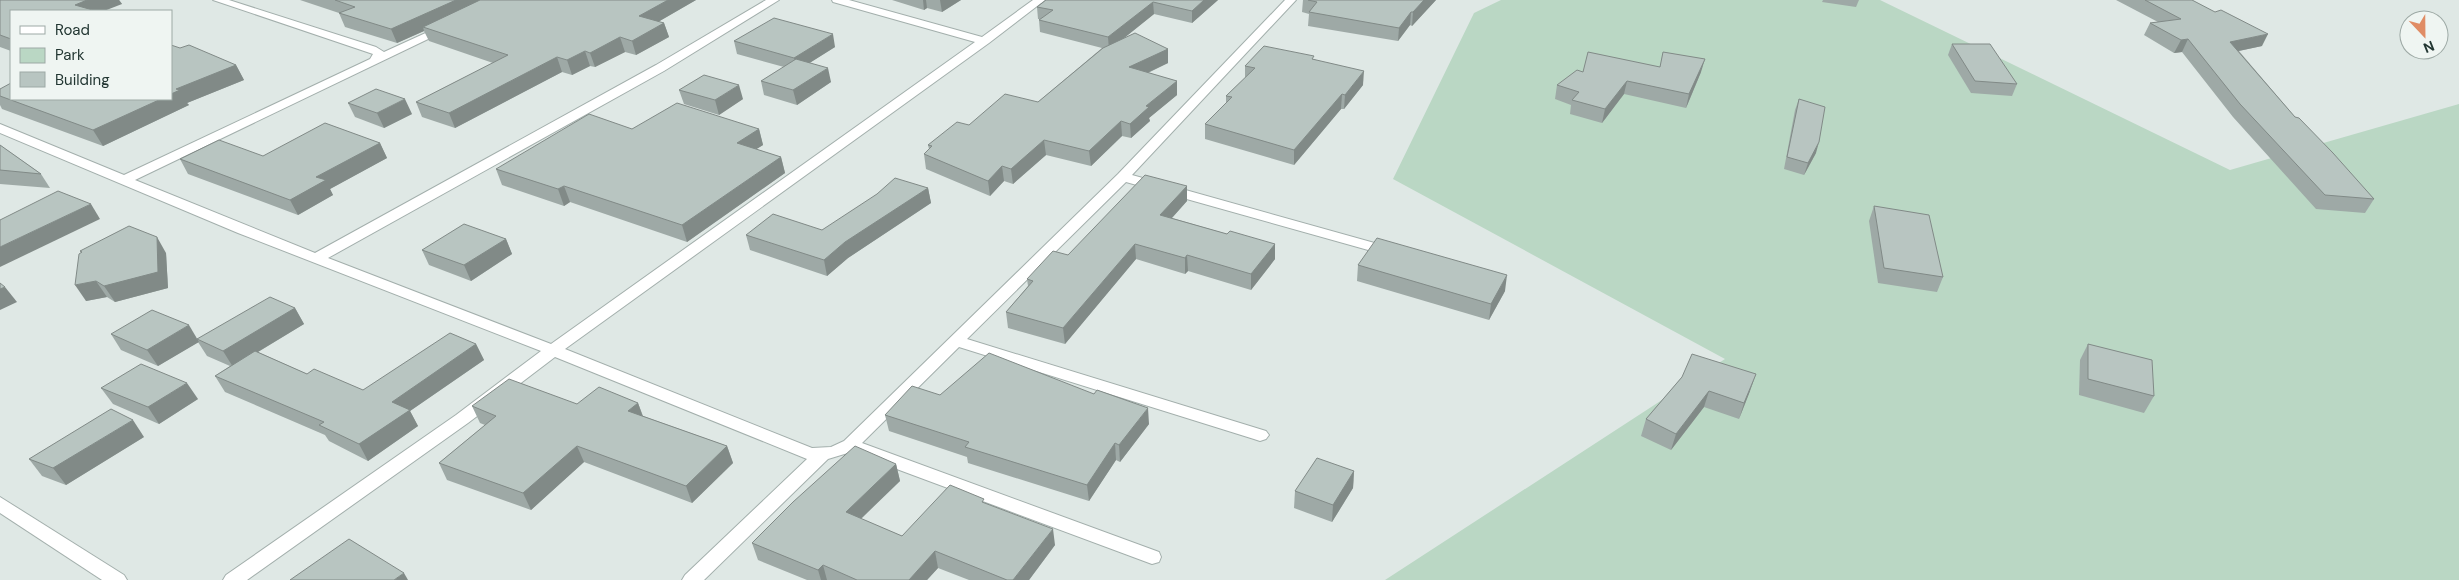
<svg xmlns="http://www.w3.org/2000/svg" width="2459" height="580" font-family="'DM Sans',sans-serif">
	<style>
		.green { fill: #bad7c4 }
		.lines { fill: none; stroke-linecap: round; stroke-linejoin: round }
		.minor-casing { stroke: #a3afac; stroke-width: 2 }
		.minor { fill: #fff; fill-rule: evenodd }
		.wall { fill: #9ea9a6 }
		.shaded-wall { fill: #818a87 }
		.building { fill: #b8c5c1; stroke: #818a87 }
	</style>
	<rect width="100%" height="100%" fill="#dfe8e5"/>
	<path class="green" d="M1501 0H1880L2230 170 2459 104V580H1385L1725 359 1393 179 1474 13Z"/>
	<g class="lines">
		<defs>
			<g id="minor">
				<path d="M213 0H229L376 47 384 52 441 26H449L451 28 135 180 315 253 656 65 766 0H779L664 71 328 258 551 344 975 42 833 2 832 0H849L982 37 1033 0H1045L989 43 565 349 812 448 831 447 844 441 1118 174 1285 0H1296L1132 175 1396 249 1398 252 1391 256 1386 255 1126 182 967 339 1266 431 1269 435 1266 439 1260 441 1254 439 959 347 862 443 1159 552 1161 557 1159 562 1152 564 851 452 828 459 704 580H682L685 575 807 459 555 357 468 423 247 580H223L226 575 456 415 541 351 238 233 0 133V124L124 175 370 59 373 54Z"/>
				<path d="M0 497 124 575 127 580H102L0 513Z"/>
			</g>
		</defs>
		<use href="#minor" class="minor-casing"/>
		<use href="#minor" class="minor"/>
	</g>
	<g class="wall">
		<path d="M0 0H119L122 4 11 11V51L0 47Z"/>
		<path d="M300 0H696L658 22 664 23 669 37 636 55 625 52 595 67 590 66 572 75 562 72 455 128 422 117 416 102 493 63 429 41 424 31 397 43 345 27 339 13Z"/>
		<path d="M892 0H961L942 12 927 8 924 10Z"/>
		<path d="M1046 0H1218L1192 23 1154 14 1123 39 1168 49V63L1148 73 1177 81V95L1149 118 1150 121 1131 138 1122 136 1091 166 1046 155 1013 184 1004 181 990 196 926 169 924 154 929 149 928 145 969 125 1038 102 1102 48 1040 32 1039 20 1040 19H1038L1037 7Z"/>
		<path d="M1303 0H1436L1412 26 1410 25 1398 41 1308 26 1309 14 1302 12Z"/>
		<path d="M1823 0H1859L1856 7 1822 2Z"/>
		<path d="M2116 0H2192L2262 46 2239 51 2295 117 2374 199 2365 213 2316 209 2233 117 2182 52 2174 53 2144 35 2150 23 2158 22Z"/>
		<path d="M734 41 835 47 809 63 831 82 797 105 764 95 761 81 784 67 737 54Z"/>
		<path d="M1952 44 2017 84 2012 96 1971 93 1948 55Z"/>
		<path d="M180 48 236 65 244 80 187 103 189 105 103 146 2 109 0 105V89Z"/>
		<path d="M1663 52 1701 72 1686 108 1624 94 1602 123 1570 114 1571 105 1555 99 1557 85 1583 72 1660 67Z"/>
		<path d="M1314 59 1363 85 1344 109H1341L1294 165 1205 139V124L1226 103V96L1245 78V66Z"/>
		<path d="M679 90 743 99 719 115 684 104Z"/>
		<path d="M1799 99 1816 153 1804 175 1784 169 1795 110Z"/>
		<path d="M348 103 412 114 384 128 355 117Z"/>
		<path d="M632 129H759L763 145 756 149 781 157 785 173 687 242 570 202 564 206 502 185 496 169Z"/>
		<path d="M380 143 387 158 330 189 333 195 298 215 188 174 180 159 263 156Z"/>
		<path d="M0 145 41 174 50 188 0 184Z"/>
		<path d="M1187 186V201L1172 218 1227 234 1275 244V259L1251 290 1188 271 1185 274 1136 259 1065 344 1008 328 1006 312 1028 286 1027 279Z"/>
		<path d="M928 188 931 203 848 258 827 276 750 250 746 235 822 230Z"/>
		<path d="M1874 206 1943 277 1937 292 1878 283 1869 221Z"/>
		<path d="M506 239 512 254 471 281 429 265 422 250Z"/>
		<path d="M80 251 166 253 168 288 115 302 107 297 86 301 81 253Z"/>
		<path d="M1358 265 1505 291 1489 320 1357 281Z"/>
		<path d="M295 308 304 324 258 352 307 374 363 390 476 344 484 360 410 411 418 426 368 461 329 441 325 435 225 392 215 376 230 366 207 356 198 342 158 366 121 350 111 334 197 339Z"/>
		<path d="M2088 344 2154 396 2144 413 2079 395 2080 360Z"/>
		<path d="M1682 377 1750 391 1739 419 1704 407 1671 450 1641 436 1646 419Z"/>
		<path d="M101 388 198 399 159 424 113 404Z"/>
		<path d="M940 395 1149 424 1120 462 1116 460 1089 501 968 463 967 457 889 431 885 415Z"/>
		<path d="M638 403 643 416 727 446 733 463 692 503 584 462 531 510 447 480 439 463 485 425 480 423 472 406 577 404Z"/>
		<path d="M144 437 66 485 42 476 29 459Z"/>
		<path d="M896 464 900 481 861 519 902 536 985 503 1055 545 1029 580H969L938 568 927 580H807L758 560 752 543Z"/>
		<path d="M1354 471 1353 488 1332 522 1294 508 1295 491Z"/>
	</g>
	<g class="shaded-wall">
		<path d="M87 0H119L122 4 104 11H79L75 5Z"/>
		<path d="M456 0H491L423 27 424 31 397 43 391 29Z"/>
		<path d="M668 0H696L644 30 639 16Z"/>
		<path d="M923 0H926L927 8 924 10Z"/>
		<path d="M940 0H961L942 12Z"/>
		<path d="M1204 0H1218L1192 23V11Z"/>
		<path d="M1424 0H1436L1412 26 1413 12Z"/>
		<path d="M1153 2 1154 14 1109 50 1108 37Z"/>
		<path d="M1411 12 1410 25 1398 41 1399 28Z"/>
		<path d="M664 23 669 37 636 55 632 41Z"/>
		<path d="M833 34 835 47 797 71 794 58Z"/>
		<path d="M2268 34 2262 46 2224 54 2230 42Z"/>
		<path d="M620 37 625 52 595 67 590 53Z"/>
		<path d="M2188 39 2182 52 2174 53 2181 40Z"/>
		<path d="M1168 49V63L1130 81 1129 67Z"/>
		<path d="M585 51 590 66 572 75 567 60Z"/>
		<path d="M557 57 562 72 455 128 449 113Z"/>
		<path d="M1705 59 1701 72 1686 108 1689 94Z"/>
		<path d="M236 65 244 80 187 103 189 105 103 146 93 130 161 99H171V94L176 89Z"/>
		<path d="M828 68 831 82 797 105 793 90Z"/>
		<path d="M1364 71 1363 85 1344 109 1345 95Z"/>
		<path d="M1177 81V95L1149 118 1150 121 1131 138 1130 124 1146 106Z"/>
		<path d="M1627 81 1624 94 1602 123 1605 109Z"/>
		<path d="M739 85 743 99 719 115 715 100Z"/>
		<path d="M1342 94 1341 109 1294 165V150Z"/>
		<path d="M405 99 412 114 384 128 377 113Z"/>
		<path d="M1121 121 1122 136 1091 166 1089 151Z"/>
		<path d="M759 129 763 145 741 159 737 143Z"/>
		<path d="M1044 140 1046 155 1013 184 1011 169Z"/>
		<path d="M1819 142 1816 153 1804 175 1808 163Z"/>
		<path d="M380 143 387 158 330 189 333 195 298 215 290 200 316 177Z"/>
		<path d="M781 157 785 173 687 242 682 225Z"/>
		<path d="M1002 166 1004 181 990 196 988 181Z"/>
		<path d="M564 186 570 202 564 206 558 189Z"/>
		<path d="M1187 186V201L1161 230 1160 215Z"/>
		<path d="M928 188 931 203 848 258 827 276 824 260 845 242Z"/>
		<path d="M91 204 100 219 0 267V247Z"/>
		<path d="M157 237 166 253 168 288 115 302 104 286Z"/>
		<path d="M506 239 512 254 471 281 464 265Z"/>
		<path d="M1135 244 1136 259 1065 344 1063 328Z"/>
		<path d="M1275 244V259L1251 290V274Z"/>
		<path d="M1187 255 1188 271 1185 274V258Z"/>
		<path d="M1507 275 1505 291 1489 320 1491 304Z"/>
		<path d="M96 281 107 297 86 301 75 285Z"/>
		<path d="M5 287 17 302 0 310V289Z"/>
		<path d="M295 308 304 324 233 367 223 351Z"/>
		<path d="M189 325 199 342 158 366 147 350Z"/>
		<path d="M476 344 484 360 410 411 418 426 368 461 359 444 392 402Z"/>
		<path d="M1756 374 1750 391 1739 419 1744 403Z"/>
		<path d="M187 383 198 399 159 424 148 407Z"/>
		<path d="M1709 391 1704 407 1671 450 1676 434Z"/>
		<path d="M638 403 644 420 628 411Z"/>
		<path d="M1148 408 1149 424 1120 462 1119 445Z"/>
		<path d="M133 420 144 437 66 485 53 468Z"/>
		<path d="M1115 443 1116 460 1089 501 1087 485Z"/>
		<path d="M577 446 584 462 531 510 523 493Z"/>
		<path d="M727 446 733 463 692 503 686 486Z"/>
		<path d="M896 464 900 481 850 529 846 512Z"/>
		<path d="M1354 471 1353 488 1332 522 1333 505Z"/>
		<path d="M1053 529 1055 545 1029 580H1013Z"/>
		<path d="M935 551 938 568 927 580H909Z"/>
		<path d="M823 565 827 580H821L818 570Z"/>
		<path d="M404 573 408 580H394Z"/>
	</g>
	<g class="building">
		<path d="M0 0H87L75 5 96 11H11V39L0 35Z"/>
		<path d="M335 0H456L391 29 339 13 355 7Z"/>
		<path d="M480 0H668L639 16 664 23 632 41 620 37 590 53 585 51 567 60 557 57 449 113 416 102 508 55 423 27Z"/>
		<path d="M1046 0H1204L1192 11 1153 2 1108 37 1039 20 1053 10 1037 7Z"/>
		<path d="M1308 0H1424L1413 12H1411L1399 28 1309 12 1317 2Z"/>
		<path d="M2145 0H2192L2215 12 2221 10 2268 34 2230 42 2295 117 2299 118 2333 153 2374 199 2325 195 2240 104 2188 39 2181 40 2150 23 2181 19Z"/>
		<path d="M774 18 833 34 794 58 734 41Z"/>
		<path d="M1135 33 1168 49 1129 67 1177 81 1146 106 1149 107 1130 124 1121 121 1089 151 1044 140 1011 169 1002 166 988 181 924 154 932 146 928 145 957 122 969 125 1005 94 1038 102 1103 48Z"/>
		<path d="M1952 44H1990L2017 84 1975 81Z"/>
		<path d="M171 45 180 48 189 45 236 65 176 89 180 90 171 94Z"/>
		<path d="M1264 46 1314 56 1312 59 1364 71 1345 95 1342 94 1294 150 1205 124 1232 97 1226 96 1255 68 1245 66Z"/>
		<path d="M1588 52 1660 67 1663 52 1705 59 1689 94 1627 81 1605 109 1572 100 1579 92 1557 85 1577 70 1583 72Z"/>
		<path d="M796 59 828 68 793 90 761 81Z"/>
		<path d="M704 75 739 85 715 100 679 90Z"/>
		<path d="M11 83V99H161L93 130 0 96V89Z"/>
		<path d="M376 89 405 99 377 113 348 103Z"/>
		<path d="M1799 99 1825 107 1819 142 1808 163 1787 157Z"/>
		<path d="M677 103 759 129 737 143 781 157 682 225 564 186 558 189 496 169 589 114 632 129Z"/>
		<path d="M325 123 380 143 316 177 326 180 290 200 180 159 219 140 263 156Z"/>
		<path d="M0 145 41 174 0 170Z"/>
		<path d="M1145 175 1187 186 1160 215 1227 234 1230 231 1275 244 1251 274 1187 255 1185 258 1135 244 1063 328 1006 312 1033 281 1027 279 1053 251 1068 255Z"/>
		<path d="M895 178 928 188 845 242 824 260 746 235 773 214 822 230 877 194Z"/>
		<path d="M58 191 91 204 0 247V220Z"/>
		<path d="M1874 206 1929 215 1943 277 1884 268Z"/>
		<path d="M464 224 506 239 464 265 422 250Z"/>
		<path d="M129 226 157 237 158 272 104 286 96 281 75 285 79 254 82 252 80 251Z"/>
		<path d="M1377 238 1507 275 1491 304 1358 265Z"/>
		<path d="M0 283 5 287 0 289Z"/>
		<path d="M270 297 295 308 223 351 197 339Z"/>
		<path d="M152 310 189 325 147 350 111 334Z"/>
		<path d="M450 333 476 344 392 402 410 410 359 444 319 425 324 422 215 376 255 351 307 374 314 369 363 390Z"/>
		<path d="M2088 344 2152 360 2154 396 2088 379Z"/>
		<path d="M989 353 1094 394 1097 390 1148 408 1119 445 1115 443 1087 485 965 447 969 442 885 415 912 386 940 395Z"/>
		<path d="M1692 354 1756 374 1744 403 1709 391 1676 434 1646 419 1682 377Z"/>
		<path d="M141 364 187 383 148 407 101 388Z"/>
		<path d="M509 379 577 404 599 387 638 403 628 411 727 446 686 486 577 446 523 493 439 463 496 416 472 406Z"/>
		<path d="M111 409 133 420 53 468 29 459Z"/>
		<path d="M855 446 896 464 846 512 902 536 950 485 984 499 982 502 1053 529 1013 580H1007L935 551 909 580H857L823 565 818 570 752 543 793 502Z"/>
		<path d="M1317 458 1354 471 1333 505 1295 491Z"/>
		<path d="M349 539 404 573 394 580H290Z"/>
	</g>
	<rect x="10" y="10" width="162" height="90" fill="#eff5f2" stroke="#9da9a5"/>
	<rect x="20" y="26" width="25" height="8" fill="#ffffff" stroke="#9da9a5"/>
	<text x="55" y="35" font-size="15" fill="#223632">Road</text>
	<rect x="20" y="48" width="25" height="15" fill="#bad7c4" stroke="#9da9a5"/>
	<text x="55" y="60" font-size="15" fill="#223632">Park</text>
	<rect x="20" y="72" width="25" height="15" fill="#b8c5c1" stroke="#9da9a5"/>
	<text x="55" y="85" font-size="15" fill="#223632">Building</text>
	<g transform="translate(2424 35) rotate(158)"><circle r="24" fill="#eff5f2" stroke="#9da9a5"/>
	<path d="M0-4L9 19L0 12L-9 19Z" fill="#e08c65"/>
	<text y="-8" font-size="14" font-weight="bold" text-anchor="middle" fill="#223632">N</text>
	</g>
</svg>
